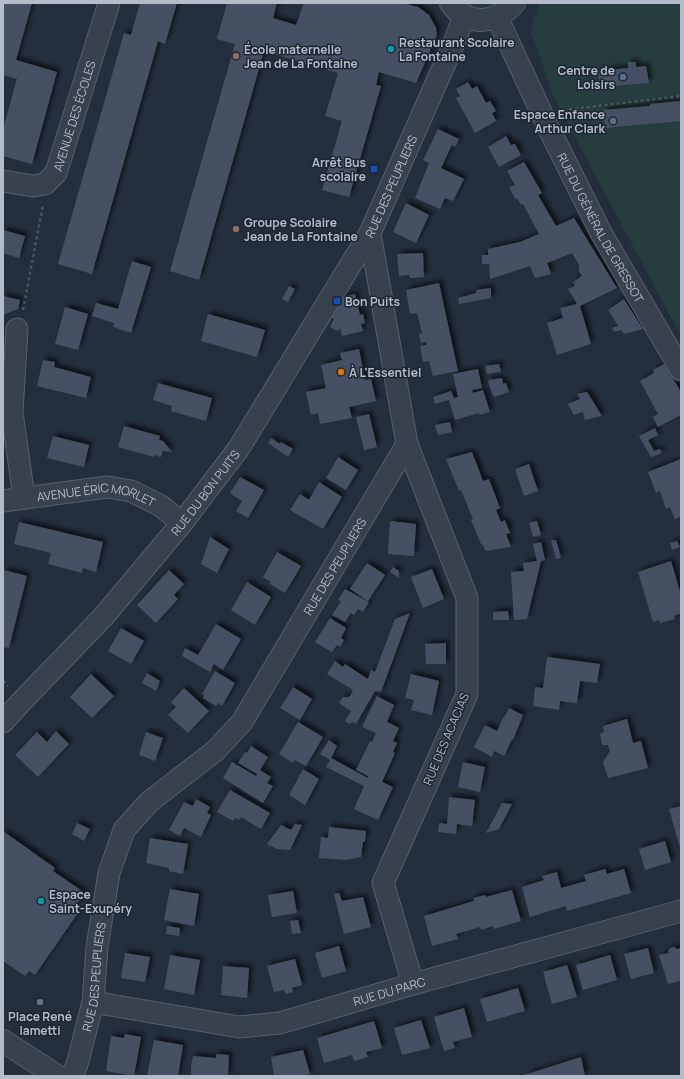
<svg xmlns="http://www.w3.org/2000/svg" width="684" height="1079" font-family="Manrope,sans-serif">
	<style>
		.green { fill: #263c3f }
		.building { fill: #455162; filter: url(#shadow) }
		.lines { fill: none; stroke-linecap: round; stroke-linejoin: round }
		.minor-casing { stroke: #565f6c; stroke-width: 23 }
		.tertiary-casing { stroke: #565f6c; stroke-width: 24 }
		.path { stroke: #44595c; stroke-width: 2.5; stroke-dasharray: 3 3; stroke-linecap: butt }
		.minor { stroke: #38414e; stroke-width: 21 }
		.tertiary { stroke: #38414e; stroke-width: 22 }
		.culture-dot { fill: #0f9aa8; stroke: #1d2633; stroke-width: 1.5 }
		.education-dot { fill: #8d6e63; stroke: #1d2633; stroke-width: 1.5 }
		.service-dot { fill: #5c6f8a; stroke: #1d2633; stroke-width: 1.5 }
		.transit-dot { fill: #1a4fb4; stroke: #1d2633; stroke-width: 1.5 }
		.food-dot { fill: #e8710a; stroke: #1d2633; stroke-width: 1.5 }
		.labels { text-anchor: middle; dominant-baseline: central; stroke-width: 3; stroke-linejoin: round; paint-order: stroke }
		.poi-label { font-size: 12px; font-weight: bold; fill: #b4bcc9; stroke: #1d2633; text-anchor: start }
		.street-label { font-size: 12px; fill: #b4bcc9; stroke: #1d2633 }
	</style>
	<defs>
		<filter id="shadow"><feDropShadow dx="3.5" dy="-3.5" stdDeviation="2" flood-color="#0009"/></filter>
	</defs>
	<rect width="100%" height="100%" fill="#242f3e"/>
	<g class="green">
		<path d="M465 3H497C485 10 476 9 465 3Z"/>
		<path d="M539 3H681V336L554 98 531 32Z"/>
	</g>
	<g class="building">
		<path d="M3 3H32L16 60 57 72 32 164 3 156V129L17 79 3 75Z"/>
		<path d="M140 3H177L165 44 158 41 92 274 58 264 124 33 131 35Z"/>
		<path d="M227 3H277L273 18 296 25 304 3H403L418 7 429 15 436 28 437 35 416 83 379 72 376 85 381 86 349 197 322 190 342 121 325 116 338 73 264 51 199 280 170 271 235 44 217 39Z"/>
		<path d="M628 62H636V67L646 66 649 83 600 87 598 71 628 68Z"/>
		<path d="M468 82 472 89 477 86 486 103 490 101 496 111 492 113 496 121 475 133 456 98 460 96 456 89Z"/>
		<path d="M681 101V121L605 128 603 110 650 106V104Z"/>
		<path d="M438 129 459 139 455 147 452 145 441 168 464 179 453 201 445 198 440 209 415 198 429 163 423 160Z"/>
		<path d="M506 136 511 145 515 144 521 155 499 167 488 147Z"/>
		<path d="M524 162 542 193 538 195 556 226 574 218 617 288 580 306 591 344 557 355 547 323 563 318 560 308 577 304 568 289 575 286 573 282 582 276 579 271V265L572 253 547 263 551 274 535 278 530 266 490 279 489 264H482V255H488V249L520 242 539 234 523 204 521 205 517 198 516 200 509 187 515 185 507 171Z"/>
		<path d="M406 203 429 215 416 243 393 232Z"/>
		<path d="M3 230 25 236 19 258 3 253Z"/>
		<path d="M423 253 424 277 410 278 409 275 399 276 397 254Z"/>
		<path d="M132 261 151 267 131 333 113 327 114 323 92 316 96 303 118 309Z"/>
		<path d="M439 283 458 371 433 376 429 361 423 362 420 346 426 345V342L421 343 419 334 422 333 417 313 410 314 406 290Z"/>
		<path d="M289 286 295 289 288 302 282 299Z"/>
		<path d="M491 288V298L459 304 458 298 476 293V290Z"/>
		<path d="M355 294 360 315 363 314 365 323 361 324 363 331 342 336 340 328 338 331 330 327 334 319 331 317 343 297Z"/>
		<path d="M3 296 20 300 18 309 3 315Z"/>
		<path d="M624 299 643 329 624 334 621 330 614 332 612 328 618 326 608 310Z"/>
		<path d="M65 307 88 314 78 350 55 344Z"/>
		<path d="M208 314 265 330 257 357 201 341Z"/>
		<path d="M359 349 365 380 371 379 376 401 349 407 352 418 320 424 318 413 311 415 306 392 326 388 321 365 342 360 340 353Z"/>
		<path d="M43 360 55 362 54 367 91 377 86 398 37 386Z"/>
		<path d="M499 364 501 372 487 374 485 366Z"/>
		<path d="M664 364 681 392V415L658 427 653 417 658 414 640 381 654 373 653 370Z"/>
		<path d="M478 369 482 388 472 390 473 393 483 390 490 412 479 415V413L455 420 449 400 435 404 433 397 451 391 454 398 458 397 453 374Z"/>
		<path d="M502 378 503 384 506 383 509 392 494 397 490 388 488 380Z"/>
		<path d="M158 383 212 398 206 421 171 411 172 406 153 400Z"/>
		<path d="M587 392 602 416 585 420 583 412 574 415 568 404 580 399 577 394Z"/>
		<path d="M369 414 377 447 364 450 356 417Z"/>
		<path d="M450 422 452 432 438 435 435 425Z"/>
		<path d="M124 426 160 436 159 440 163 441 172 452 163 451 161 457 155 455 154 457 118 447Z"/>
		<path d="M655 428 658 435 648 440 654 451 660 449 662 453 651 457 639 436Z"/>
		<path d="M53 436 89 445 84 467 47 458Z"/>
		<path d="M271 438 280 444 281 442 293 449 288 457 268 443Z"/>
		<path d="M472 452 483 481 489 479 500 508 496 510 501 522 505 520 510 533 506 534 511 547 486 551 482 544H481L471 520 473 519 461 490 459 491 446 459Z"/>
		<path d="M338 457 358 470 346 490 326 478Z"/>
		<path d="M681 459V516L675 519 670 507 666 509 660 491 656 493 648 472Z"/>
		<path d="M529 464 538 491 524 496 515 469Z"/>
		<path d="M240 477 264 490 248 518 236 511 242 501 230 493Z"/>
		<path d="M319 482 342 497 323 529 290 510 300 494 309 500Z"/>
		<path d="M390 521 416 524 414 556 388 554Z"/>
		<path d="M537 521 541 535 533 537 529 523Z"/>
		<path d="M19 522 103 542 96 572 83 568 82 573 48 564 51 553 14 544Z"/>
		<path d="M210 537 229 549 217 573 201 564Z"/>
		<path d="M551 540H556L561 558 556 559Z"/>
		<path d="M677 541 680 547 672 550 670 543Z"/>
		<path d="M541 542 545 560 541 561 527 619 514 620 511 572 524 571 523 563 537 561 533 544Z"/>
		<path d="M277 552 301 566 285 593 270 584 271 582 263 577Z"/>
		<path d="M671 561 681 595V613L674 616 675 619 660 623 659 620 653 622 638 572Z"/>
		<path d="M367 563 385 575 368 601 350 589Z"/>
		<path d="M393 567 399 571V578L390 572Z"/>
		<path d="M432 569 444 599 423 608 411 577Z"/>
		<path d="M4 570 27 576 9 648 3 647V576Z"/>
		<path d="M169 570 184 584 174 595 178 599 156 623 137 605Z"/>
		<path d="M247 582 271 597 255 625 231 610Z"/>
		<path d="M345 589 369 602 363 612 358 609 354 615 351 613 345 622 332 615 341 601 338 600Z"/>
		<path d="M508 611 509 620H493V612Z"/>
		<path d="M410 613 381 692 375 691 356 724 353 722 349 724 345 721 351 711 339 703 343 697H348L350 696 353 690 327 674 335 661 343 667 345 664 368 679 371 670 375 672 395 619Z"/>
		<path d="M330 618 346 628 341 638 344 640 340 647 337 645 332 652 315 642Z"/>
		<path d="M216 624 241 639 223 670 214 664 210 672 182 656 185 648 198 655Z"/>
		<path d="M121 628 144 641 131 664 108 651Z"/>
		<path d="M446 643V664H426L425 644Z"/>
		<path d="M547 657 600 664 597 683 580 681 577 703 560 701 559 710 533 706 535 687 543 688Z"/>
		<path d="M215 671 235 683 222 706 218 703 216 706 203 698 204 695 202 694Z"/>
		<path d="M147 673 160 681 156 691 142 683Z"/>
		<path d="M91 674 114 696 92 718 70 697Z"/>
		<path d="M411 674 439 681 432 715 411 710 414 700 405 698Z"/>
		<path d="M293 687 312 699 300 720 280 708Z"/>
		<path d="M184 688 209 711 188 733 168 715 176 707 171 702Z"/>
		<path d="M377 696 394 705 387 722 399 728 393 741 397 743 393 752 395 753 382 782 393 787 378 820 354 809 364 786 326 767 330 760 320 754 329 740 337 746 331 758 368 778V776L356 770 370 741 372 742 376 733 362 727Z"/>
		<path d="M509 708 523 715 513 740 512 739 504 756 494 751 492 757 474 747 485 725 497 731 504 716H505Z"/>
		<path d="M627 719 633 743 641 741 648 768 608 778 603 762 610 751 608 745H603L602 744 600 734 604 732 603 726Z"/>
		<path d="M298 722 323 737 306 766 295 760 293 763 279 754Z"/>
		<path d="M56 731 69 744 38 777 15 755 37 732 47 742Z"/>
		<path d="M146 732 163 738 155 761 139 755Z"/>
		<path d="M251 746 268 757 260 770 271 777 267 783 273 786 263 803 223 778 232 762 256 776 257 774 238 763 245 752 247 753Z"/>
		<path d="M463 762 485 767 480 792 458 787Z"/>
		<path d="M303 769 319 779 305 805 289 795Z"/>
		<path d="M230 790 270 813 261 829 241 817 239 820 235 818 233 821 217 812Z"/>
		<path d="M449 797 475 800 472 826 457 824 456 834 438 832 439 823 447 824Z"/>
		<path d="M196 799 210 807 207 813 211 815 201 837 184 828 180 836 169 830 184 802 193 806Z"/>
		<path d="M502 803 512 804 499 829 486 833Z"/>
		<path d="M681 806V851L669 809Z"/>
		<path d="M77 823 90 829 84 841 72 834Z"/>
		<path d="M295 824 302 825 290 850 277 849 267 844 281 825 291 830Z"/>
		<path d="M329 827 366 831 365 842H363L361 857 346 860 319 858 321 837 328 838Z"/>
		<path d="M3 831 55 868 53 871 85 893 73 909 78 913 35 975 29 971 25 976 3 961Z"/>
		<path d="M150 838 188 844 183 874 169 871V868L146 863Z"/>
		<path d="M665 841 671 862 645 870 639 849Z"/>
		<path d="M605 869 607 874 624 869 631 893 567 911 566 906 530 917 522 887 544 880 542 876 557 872 561 888 586 881 584 875Z"/>
		<path d="M170 889 199 894 194 926 164 920Z"/>
		<path d="M512 890 521 921 494 929 493 926 481 930 480 927 456 934 458 939 432 946 424 916 474 901 473 898 485 895 486 897Z"/>
		<path d="M293 891 297 913 272 917 268 895Z"/>
		<path d="M339 893 342 901 363 897 371 927 344 934 334 894Z"/>
		<path d="M298 920 301 933 292 934 290 921Z"/>
		<path d="M167 926 180 928 179 936 166 934Z"/>
		<path d="M339 946 346 971 322 978 315 953Z"/>
		<path d="M674 947 677 949 681 948V981L668 984 659 955 669 953 668 951 670 948Z"/>
		<path d="M648 948 654 973 631 979 624 954Z"/>
		<path d="M125 953 150 957 145 982 121 978Z"/>
		<path d="M170 955 200 960 194 995 164 989Z"/>
		<path d="M610 955 617 980 583 990 576 965Z"/>
		<path d="M295 959 302 985 292 988 293 992 286 994 284 990 274 992 267 966Z"/>
		<path d="M567 965 577 997 552 1004 543 972Z"/>
		<path d="M223 966 249 968 247 998 221 995Z"/>
		<path d="M518 988 525 1011 487 1022 480 999Z"/>
		<path d="M464 1008 472 1037 453 1042 455 1048 444 1051 434 1017Z"/>
		<path d="M421 1020 430 1048 402 1055 394 1028Z"/>
		<path d="M374 1021 382 1048 366 1052 368 1057 354 1061 352 1055 324 1063 317 1038Z"/>
		<path d="M125 1034 141 1037 134 1076 106 1071 111 1036 124 1038Z"/>
		<path d="M154 1040 183 1045 178 1076H147Z"/>
		<path d="M303 1050 310 1074 300 1076H274L271 1057Z"/>
		<path d="M216 1054 229 1055 228 1076H191V1066L193 1056 216 1058Z"/>
		<path d="M581 1057 585 1076H521Z"/>
	</g>
	<g class="lines">
		<defs>
			<g id="minor">
				<path id="s1" d="M497 17 550 131 601 233 681 370"/>
				<path id="s2" d="M3 181 33 186 45 184 56 173 109 3"/>
				<path d="M17 329 12 412 24 498"/>
				<path d="M407 444 467 598V694L383 883 413 984"/>
				<path id="s3" d="M3 501 107 487 131 491 161 506 182 523"/>
				<path id="s4" d="M3 722 23 700 104 616 182 523 239 448 370 233 454 43 464 16"/>
				<path id="s5" d="M93 1002 239 1027 280 1023 413 984 681 911"/>
				<path id="s6" d="M73 1076 78 1061 93 1002 97 947 109 873 124 830 149 802 215 751 242 722 407 444 370 233"/>
			</g>
			<g id="tertiary">
				<path d="M451 3C468 27 496 24 514 3"/>
				<path d="M3 1041 57 1076"/>
			</g>
		</defs>
		<use href="#minor" class="minor-casing"/>
		<use href="#tertiary" class="tertiary-casing"/>
		<g class="path">
			<path d="M563 110 681 96"/>
			<path d="M23 310 43 205"/>
			<path d="M3 681 8 686"/>
		</g>
		<use href="#minor" class="minor"/>
		<use href="#tertiary" class="tertiary"/>
	</g>
	<g class="culture-dot">
		<circle cx="391" cy="49" r="4"/>
		<circle cx="41" cy="901" r="4"/>
	</g>
	<g class="education-dot">
		<circle cx="236" cy="56" r="4"/>
		<circle cx="236" cy="229" r="4"/>
	</g>
	<g class="service-dot">
		<circle cx="623" cy="77" r="4"/>
		<circle cx="613" cy="121" r="4"/>
		<circle cx="40" cy="1002" r="4"/>
	</g>
	<g class="transit-dot">
		<rect x="370" y="165" width="8" height="8" rx="2"/>
		<rect x="333" y="297" width="8" height="8" rx="2"/>
	</g>
	<circle class="food-dot" cx="341" cy="372" r="4"/>
	<g class="labels">
		<g class="poi-label">
			<text x="399" y="42">Restaurant Scolaire<tspan x="399" dy="14">La Fontaine</tspan></text>
			<text x="244" y="49">École maternelle<tspan x="244" dy="14">Jean de La Fontaine</tspan></text>
			<text x="615" y="70" text-anchor="end">Centre de<tspan x="615" dy="14">Loisirs</tspan></text>
			<text x="605" y="114" text-anchor="end">Espace Enfance<tspan x="605" dy="14">Arthur Clark</tspan></text>
			<text x="366" y="162" text-anchor="end">Arrêt Bus<tspan x="366" dy="14">scolaire</tspan></text>
			<text x="244" y="222">Groupe Scolaire<tspan x="244" dy="14">Jean de La Fontaine</tspan></text>
			<text x="345" y="301">Bon Puits</text>
			<text x="349" y="372">À L'Essentiel</text>
			<text x="49" y="894">Espace<tspan x="49" dy="14">Saint-Exupéry</tspan></text>
			<text x="40" y="1016" text-anchor="middle">Place René<tspan x="40" dy="14">Iametti</tspan></text>
		</g>
		<g class="street-label">
			<text stroke="none"><textPath href="#s2" startOffset="118">AVENUE DES ÉCOLES</textPath></text>
			<text stroke="none"><textPath href="#s4" startOffset="665">RUE DES PEUPLIERS</textPath></text>
			<text stroke="none"><textPath href="#s1" startOffset="235">RUE DU GÉNÉRAL DE GRESSOT</textPath></text>
			<text stroke="none"><textPath href="#s4" startOffset="306">RUE DU BON PUITS</textPath></text>
			<text stroke="none"><textPath href="#s3" startOffset="95">AVENUE ÉRIC MORLET</textPath></text>
			<text stroke="none"><textPath href="#s6" startOffset="594">RUE DES PEUPLIERS</textPath></text>
			<text transform="translate(446 739) rotate(-67)">RUE DES ACACIAS</text>
			<text stroke="none"><textPath href="#s6" startOffset="102">RUE DES PEUPLIERS</textPath></text>
			<text stroke="none"><textPath href="#s5" startOffset="303">RUE DU PARC</textPath></text>
		</g>
	</g>
	<rect width="684" height="1079" fill="none" stroke="#b4bcc9" stroke-width="8"/>
</svg>
